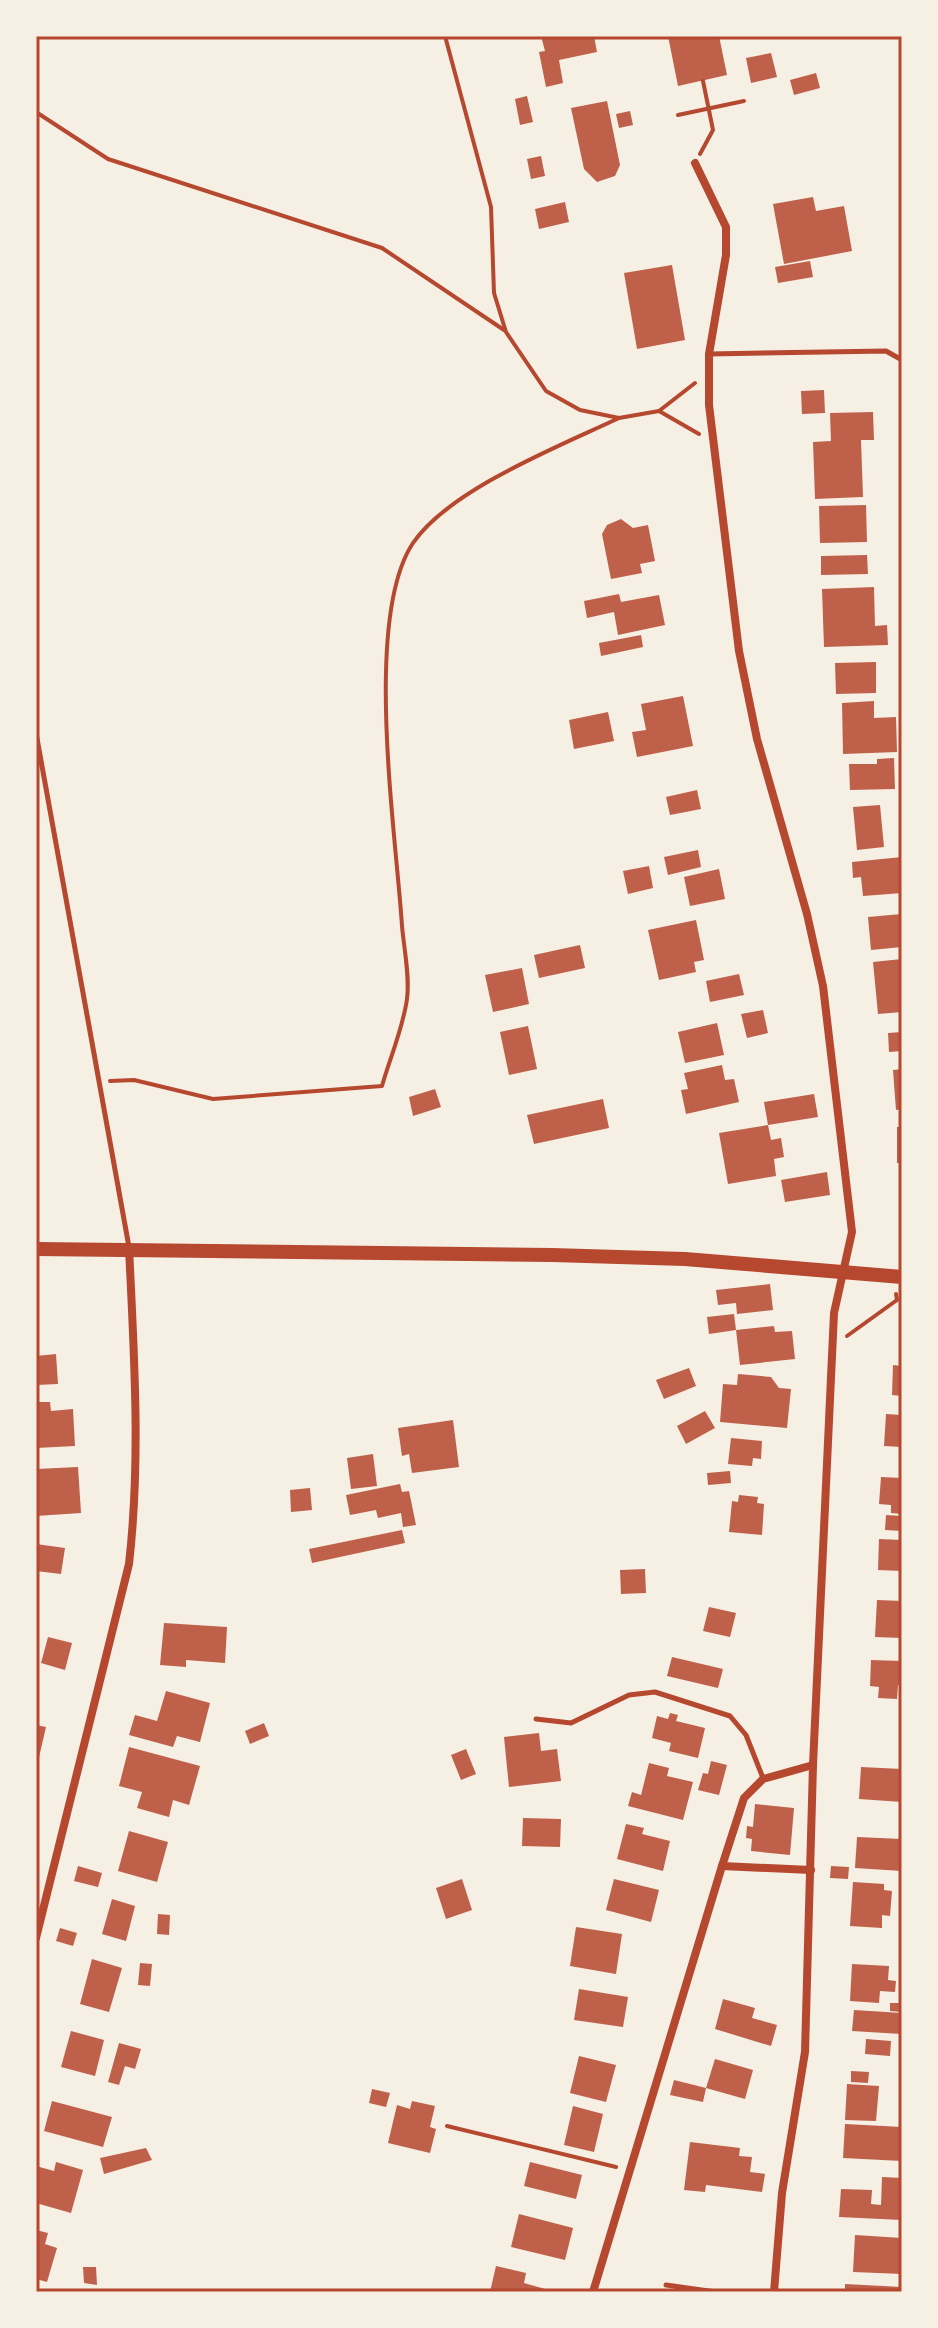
<svg xmlns="http://www.w3.org/2000/svg" width="938" height="2328" font-family="'Nunito Sans',sans-serif">
	<style>
		.building { fill: #bf614a }
		.lines { fill: none; stroke-linecap: round; stroke-linejoin: round }
		.path { stroke: #b5482f; stroke-width: 4 }
		.service { stroke: #b5482f; stroke-width: 5 }
		.minor { stroke: #b5482f; stroke-width: 8 }
		.secondary { stroke: #b5482f; stroke-width: 14 }
		.neatline { fill: none; stroke: #b5482f; stroke-width: 3 }
	</style>
	<rect width="100%" height="100%" fill="#f6efe4"/>
	<g class="building">
		<path d="M541 36H594L597 52 559 60 563 83 546 87 539 52 545 51Z"/>
		<path d="M668 36H719L727 75 678 86Z"/>
		<path d="M771 53 777 77 751 83 746 58Z"/>
		<path d="M816 73 820 88 794 95 790 80Z"/>
		<path d="M527 96 533 122 520 125 515 99Z"/>
		<path d="M607 101 620 165 615 176 597 182 584 169 571 108Z"/>
		<path d="M630 111 633 125 619 128 616 114Z"/>
		<path d="M541 156 545 176 531 179 527 159Z"/>
		<path d="M813 197 816 211 844 206 852 251 784 264 773 204Z"/>
		<path d="M565 202 569 222 539 229 535 209Z"/>
		<path d="M810 261 813 277 778 283 775 267Z"/>
		<path d="M672 265 685 340 637 349 624 273Z"/>
		<path d="M824 390 825 413 802 414 801 391Z"/>
		<path d="M873 412 874 440H861L863 497 815 499 813 442 831 441 830 413Z"/>
		<path d="M866 505 867 542 820 543 819 506Z"/>
		<path d="M621 519 633 528 648 525 655 561 640 564 642 573 611 579 602 534 607 525Z"/>
		<path d="M867 555 868 574 821 575V556Z"/>
		<path d="M874 587 875 626 887 625 888 645 824 647 822 589Z"/>
		<path d="M619 594 621 602 659 595 665 625 618 635 614 612 587 618 584 601Z"/>
		<path d="M641 635 643 647 601 656 599 643Z"/>
		<path d="M876 662V693L836 694 835 663Z"/>
		<path d="M683 696 693 746 637 757 632 732 646 730 641 704Z"/>
		<path d="M874 701V718L896 717 897 752 843 754 842 703Z"/>
		<path d="M608 712 614 741 574 749 569 720Z"/>
		<path d="M894 758 895 789 850 790 849 764H877V759Z"/>
		<path d="M697 790 701 809 670 815 666 797Z"/>
		<path d="M880 805 884 847 857 850 853 807Z"/>
		<path d="M698 850 701 867 668 875 664 857Z"/>
		<path d="M902 857V893L863 896 861 877 853 878 852 862Z"/>
		<path d="M649 866 653 888 628 894 623 871Z"/>
		<path d="M719 869 725 899 690 906 684 877Z"/>
		<path d="M902 914V947L871 950 868 917Z"/>
		<path d="M696 920 704 960 694 962 696 972 659 980 648 930Z"/>
		<path d="M580 945 585 968 539 978 534 955Z"/>
		<path d="M902 959V1012L878 1014 873 962Z"/>
		<path d="M522 968 529 1004 493 1012 485 975Z"/>
		<path d="M739 974 744 995 710 1002 706 981Z"/>
		<path d="M763 1010 768 1033 747 1038 741 1014Z"/>
		<path d="M717 1023 724 1055 685 1063 678 1032Z"/>
		<path d="M528 1026 537 1069 509 1075 500 1032Z"/>
		<path d="M902 1032V1051L889 1052 888 1033Z"/>
		<path d="M722 1065 725 1080 734 1079 739 1102 686 1114 681 1090 688 1089 684 1073Z"/>
		<path d="M902 1069V1109L896 1110 893 1070Z"/>
		<path d="M435 1089 441 1107 413 1116 409 1097Z"/>
		<path d="M814 1094 818 1117 768 1125 764 1102Z"/>
		<path d="M603 1099 609 1128 534 1144 527 1115Z"/>
		<path d="M768 1125 771 1140 781 1138 784 1157 774 1159 776 1176 728 1184 719 1133Z"/>
		<rect x="897" y="1127" width="5" height="36"/>
		<path d="M827 1172 830 1195 785 1202 781 1180Z"/>
		<path d="M770 1284 773 1310 737 1314 736 1303 718 1305 716 1290Z"/>
		<path d="M734 1314 736 1330 709 1334 707 1317Z"/>
		<path d="M774 1326 775 1332 792 1331 795 1359 740 1365 736 1330Z"/>
		<path d="M56 1354 58 1384 36 1385V1356Z"/>
		<path d="M893 1365 902 1366V1396L892 1395Z"/>
		<path d="M689 1368 696 1386 664 1399 656 1380Z"/>
		<path d="M738 1374 771 1377 779 1388 791 1389 787 1428 720 1422 723 1384 737 1385Z"/>
		<path d="M36 1402H50L51 1411 73 1409 75 1446 36 1448Z"/>
		<path d="M705 1411 715 1428 686 1444 677 1426Z"/>
		<path d="M886 1414 902 1415V1447L884 1446Z"/>
		<path d="M453 1420 459 1467 412 1473 409 1454 402 1456 398 1428Z"/>
		<path d="M731 1438 762 1441 761 1459 753 1458 752 1466 728 1464Z"/>
		<path d="M373 1454 377 1486 351 1489 347 1458Z"/>
		<path d="M78 1467 81 1513 36 1516V1469Z"/>
		<path d="M730 1471 731 1483 708 1485 707 1473Z"/>
		<path d="M881 1477 902 1478V1514L891 1513V1505L879 1504Z"/>
		<path d="M400 1484 402 1492 409 1491 416 1525 403 1527 401 1513 378 1518 376 1510 350 1515 346 1495Z"/>
		<path d="M310 1488 312 1510 291 1512 290 1490Z"/>
		<path d="M739 1495 758 1497 757 1503 764 1504 762 1535 729 1532 732 1501 738 1502Z"/>
		<path d="M886 1515 902 1516V1531L885 1530Z"/>
		<path d="M402 1530 405 1543 312 1563 309 1549Z"/>
		<path d="M879 1539 902 1540V1571L878 1570Z"/>
		<path d="M36 1544 65 1548 61 1574 36 1571Z"/>
		<path d="M645 1569 646 1593 621 1594 620 1570Z"/>
		<path d="M877 1600 902 1601V1638L875 1637Z"/>
		<path d="M709 1607 736 1613 730 1637 703 1631Z"/>
		<path d="M164 1623 227 1627 225 1663 186 1660V1667L160 1665Z"/>
		<path d="M48 1637 72 1643 65 1670 41 1663Z"/>
		<path d="M672 1657 723 1669 718 1688 667 1676Z"/>
		<path d="M871 1660 902 1661V1685H898L897 1699 878 1698 879 1687 870 1686Z"/>
		<path d="M166 1691 210 1703 200 1742 177 1736 173 1747 129 1735 135 1715 157 1721Z"/>
		<path d="M670 1713 678 1715 676 1721 705 1728 698 1758 669 1751 671 1743 652 1738 657 1716 668 1719Z"/>
		<path d="M264 1723 269 1736 250 1744 245 1731Z"/>
		<path d="M36 1725 46 1727 37 1766H36Z"/>
		<path d="M539 1733 541 1751 557 1749 561 1781 509 1787 504 1737Z"/>
		<path d="M129 1747 200 1766 189 1805 173 1800 169 1817 137 1808 142 1792 119 1786Z"/>
		<path d="M466 1749 476 1774 461 1780 451 1755Z"/>
		<path d="M711 1761 727 1765 719 1795 698 1790 703 1773 708 1774Z"/>
		<path d="M649 1763 669 1768 667 1776 693 1782 683 1820 628 1806 632 1792 641 1795Z"/>
		<path d="M861 1767 902 1769V1802L859 1799Z"/>
		<path d="M755 1804 794 1808 790 1855 751 1851 752 1839 746 1838 747 1826 753 1827Z"/>
		<path d="M523 1818 561 1819 560 1847 522 1846Z"/>
		<path d="M626 1824 644 1828 642 1834 670 1841 663 1871 617 1859Z"/>
		<path d="M129 1831 168 1842 157 1882 118 1871Z"/>
		<path d="M857 1837 902 1839V1871L855 1868Z"/>
		<path d="M78 1866 102 1873 98 1887 74 1881Z"/>
		<path d="M831 1866 849 1867 848 1879 830 1878Z"/>
		<path d="M462 1879 472 1910 446 1919 436 1888Z"/>
		<path d="M614 1879 659 1890 651 1922 606 1910Z"/>
		<path d="M853 1882 884 1884V1890L892 1891 890 1916 882 1915V1928L850 1926Z"/>
		<path d="M112 1899 135 1906 126 1941 102 1934Z"/>
		<path d="M158 1914 170 1915 169 1935 157 1934Z"/>
		<path d="M576 1927 622 1934 616 1974 570 1966Z"/>
		<path d="M60 1928 77 1933 73 1946 56 1941Z"/>
		<path d="M92 1959 122 1968 109 2012 80 2004Z"/>
		<path d="M140 1963 152 1964 150 1986 138 1985Z"/>
		<path d="M852 1964 889 1966 888 1980 896 1981 895 1992 880 1991 879 2003 850 2001Z"/>
		<path d="M579 1989 628 1997 623 2027 574 2020Z"/>
		<path d="M723 1999 755 2008 752 2018 777 2025 771 2046 715 2029Z"/>
		<path d="M890 2003H902V2012L890 2011Z"/>
		<path d="M854 2010 902 2013 901 2034 852 2031Z"/>
		<path d="M71 2031 104 2040 95 2076 61 2067Z"/>
		<path d="M866 2039 891 2041 890 2056 865 2054Z"/>
		<path d="M119 2043 141 2049 135 2069 125 2066 119 2085 108 2082Z"/>
		<path d="M579 2056 616 2065 606 2102 570 2093Z"/>
		<path d="M715 2059 753 2070 745 2099 706 2088Z"/>
		<path d="M851 2071 869 2072 868 2083 851 2082Z"/>
		<path d="M674 2080 706 2088 703 2102 670 2095Z"/>
		<path d="M847 2084 879 2086 876 2121 845 2120Z"/>
		<path d="M372 2089 390 2093 386 2107 369 2103Z"/>
		<path d="M52 2101 112 2117 103 2147 44 2131Z"/>
		<path d="M412 2101 435 2106 430 2127 436 2129 430 2153 388 2143 397 2105 410 2109Z"/>
		<path d="M573 2106 603 2114 594 2152 564 2145Z"/>
		<path d="M845 2124 902 2127V2161L843 2158Z"/>
		<path d="M690 2142 740 2148 739 2156 752 2157 750 2172 765 2174 762 2192 706 2185 705 2192 684 2190Z"/>
		<path d="M146 2148 152 2160 104 2174 100 2158Z"/>
		<path d="M56 2162 83 2170 71 2213 36 2203V2166L54 2171Z"/>
		<path d="M530 2162 582 2175 576 2199 524 2186Z"/>
		<path d="M882 2177 902 2178V2220L839 2217 841 2189 872 2190 871 2204 881 2205Z"/>
		<path d="M519 2214 573 2228 565 2260 511 2247Z"/>
		<path d="M36 2230 48 2233 45 2244 57 2248 47 2282 36 2279Z"/>
		<path d="M855 2235 902 2238V2274L853 2272Z"/>
		<path d="M496 2266 526 2273 524 2283 556 2292H490Z"/>
		<path d="M83 2267H96L97 2285 84 2283Z"/>
		<path d="M845 2284 902 2287V2292H845Z"/>
	</g>
	<g class="lines">
		<g class="path">
			<path d="M445 36 491 207 494 293 506 332 546 391 580 410 619 418 659 411 699 434"/>
			<path d="M36 112 108 159 382 248 504 330"/>
			<path d="M678 115 744 101"/>
			<path d="M700 154 713 130 703 81"/>
			<path d="M659 411 695 383"/>
			<path d="M110 1081 134 1080 213 1099 382 1086C390 1058 403 1028 407 999 410 976 404 949 402 926 396 833 363 618 413 543 450 489 560 446 619 418"/>
			<path d="M847 1336 897 1300 896 1294"/>
			<path d="M447 2126 616 2167"/>
		</g>
		<g class="service">
			<path d="M709 354 886 351 902 360"/>
			<path d="M36 733 129 1247"/>
			<path d="M536 1719 571 1723 629 1695 655 1692 730 1716 746 1735 763 1778"/>
			<path d="M666 2285 716 2292"/>
		</g>
		<g class="minor">
			<path d="M695 163 726 227V255L709 354V405L739 651 757 739 807 914 823 986 852 1232 834 1313 813 1765 805 2052 782 2193 774 2292"/>
			<path d="M722 1866 744 1798 763 1779 813 1765"/>
			<path d="M36 1938 129 1564C141 1459 134 1353 129 1248"/>
			<path d="M593 2292 722 1866 811 1870"/>
		</g>
		<path class="secondary" d="M36 1249 552 1255 685 1259 902 1277"/>
	</g>
	<rect width="938" height="2328" fill="none" stroke="#f6efe4" stroke-width="76"/>
	<rect x="38" y="38" width="862" height="2252" class="neatline"/>
</svg>
